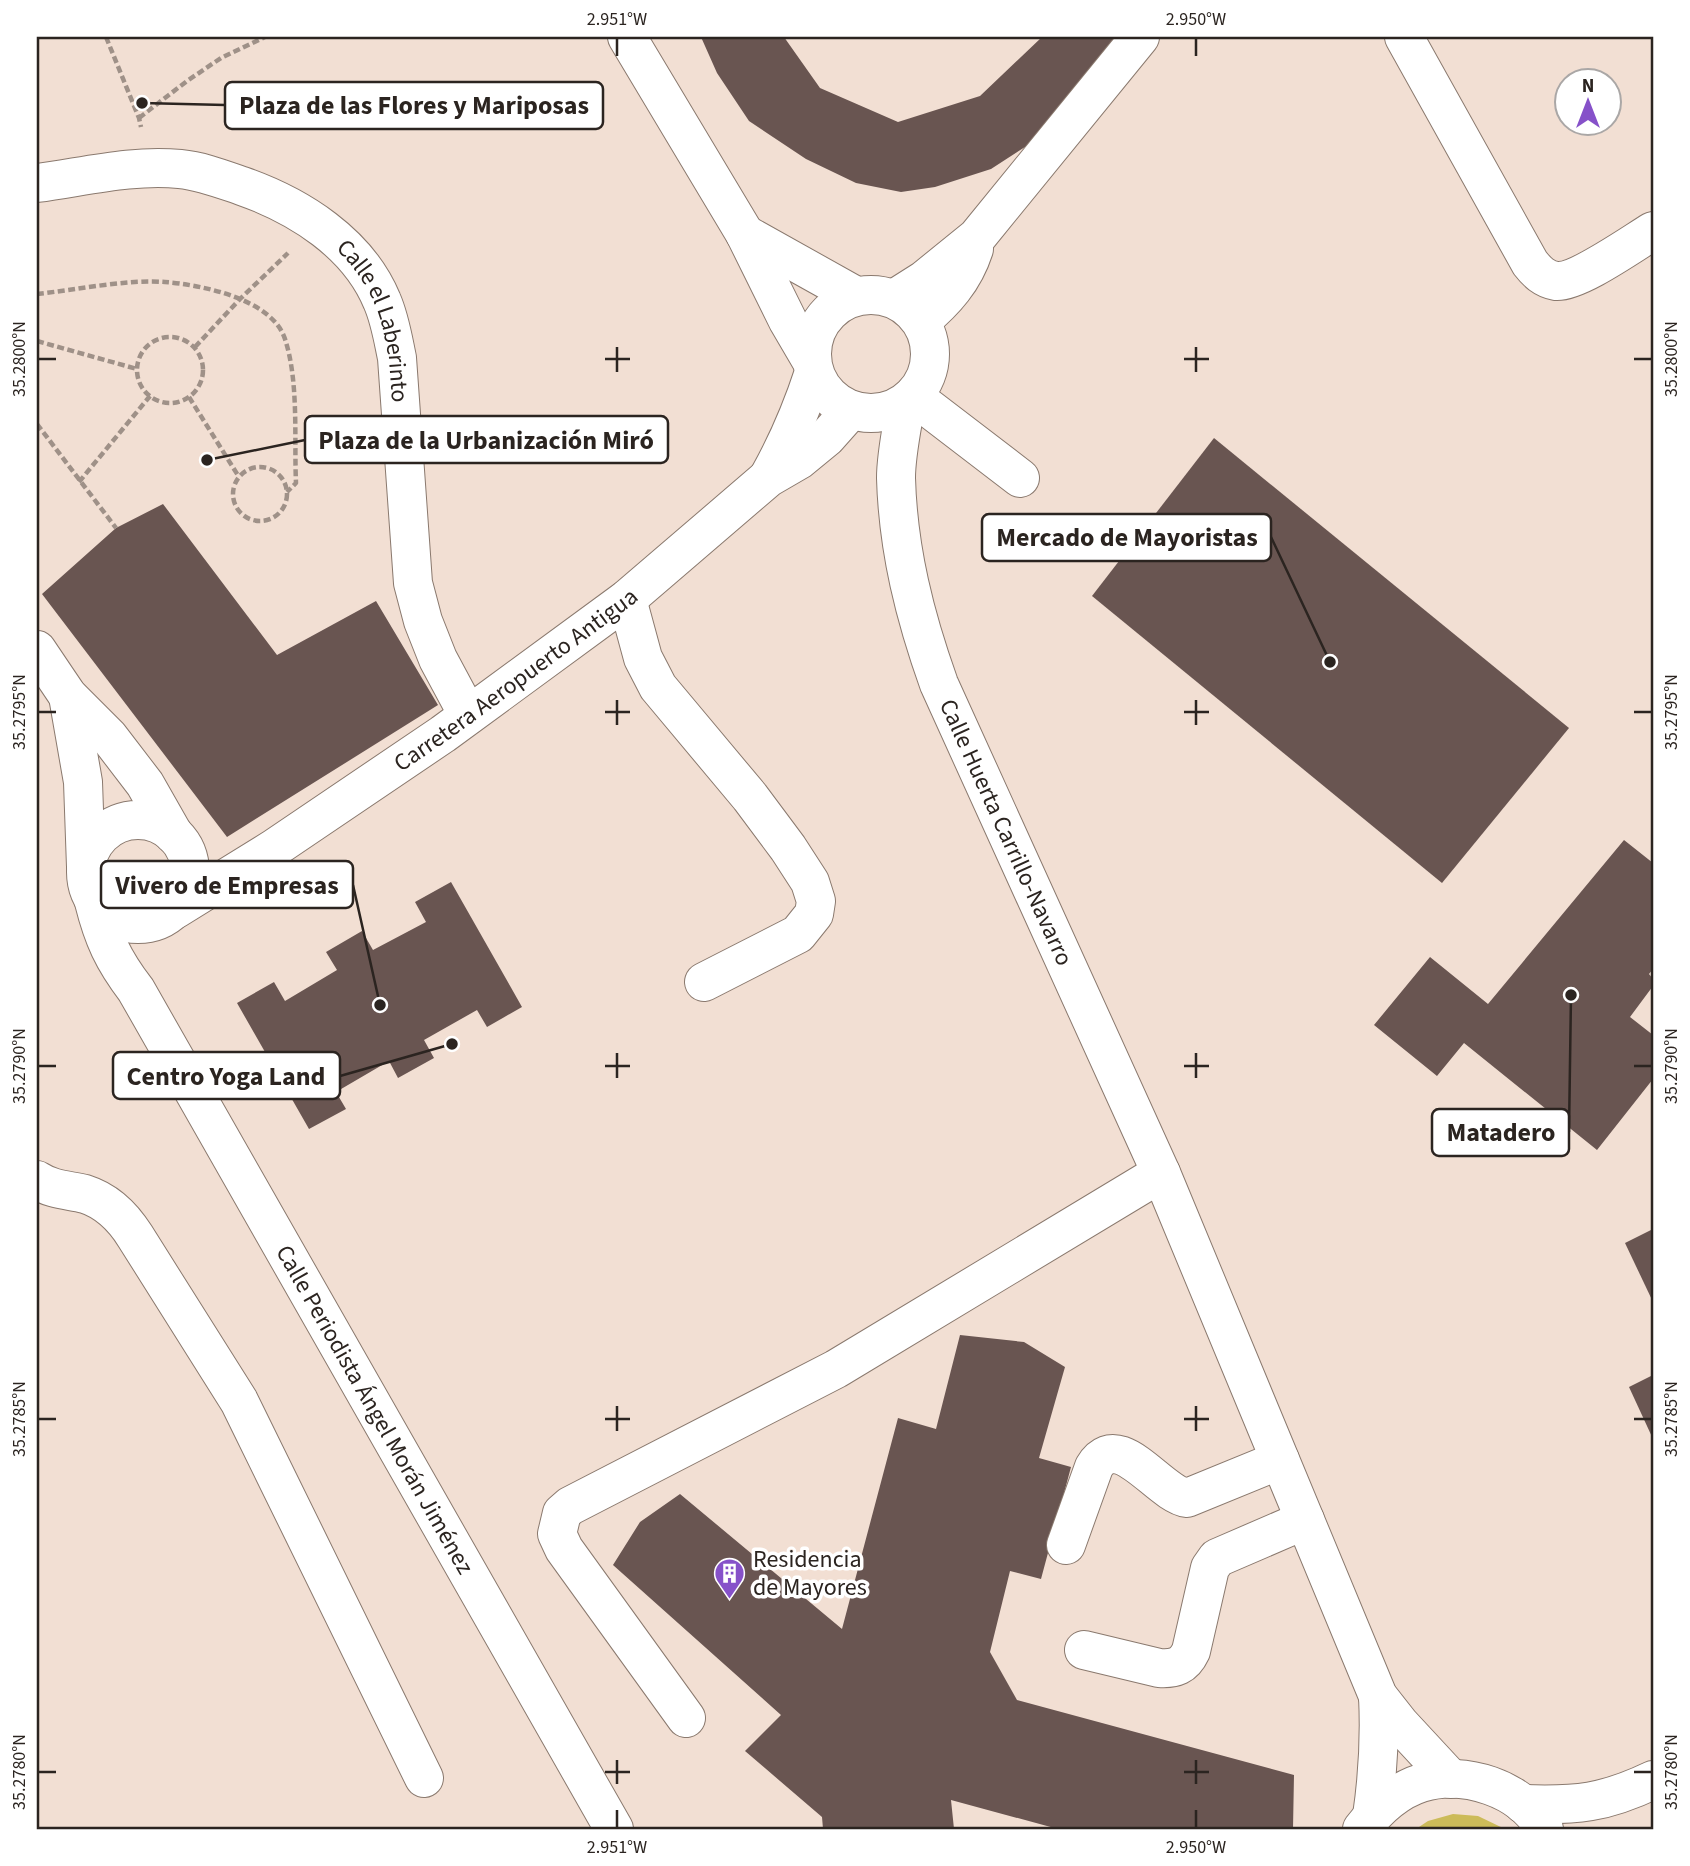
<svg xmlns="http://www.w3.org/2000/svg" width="1690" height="1866" font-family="'Source Sans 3',sans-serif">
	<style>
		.green { fill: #ccbb59 }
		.building { fill: #695551 }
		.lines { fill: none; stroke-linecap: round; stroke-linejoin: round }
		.minor-casing { stroke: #8a796e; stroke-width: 40 }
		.path { stroke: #9f9188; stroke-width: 4.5; stroke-dasharray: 7 3.5; stroke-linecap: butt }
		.minor { stroke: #fff; stroke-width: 38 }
		.ticks { fill: none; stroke: #2b2420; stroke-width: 2.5 }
		.labels { text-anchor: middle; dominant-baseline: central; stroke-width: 7; stroke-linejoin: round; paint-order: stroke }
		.street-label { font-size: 24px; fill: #2b2420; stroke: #fff }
		.poi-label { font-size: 24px; fill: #2b2420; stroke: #fff; text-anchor: start }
		.leader { fill: none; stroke: #2b2420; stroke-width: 2.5 }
		.callout-dot { fill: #2b2420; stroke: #fff; stroke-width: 2.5 }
		.callout { fill: #fff; stroke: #2b2420; stroke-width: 2.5 }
		.callout-label { font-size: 26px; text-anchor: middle; font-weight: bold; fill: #2b2420 }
		.neatline { fill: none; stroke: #2b2420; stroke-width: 2.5 }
		.ticks-label { font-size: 18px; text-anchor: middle; fill: #2b2420 }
	</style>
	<rect width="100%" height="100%" fill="#f2dfd3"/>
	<path class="green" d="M1453 1814 1478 1816 1505 1829H1416L1428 1821Z"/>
	<g class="building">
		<path d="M701 37H784L820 88 898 122 980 96 1042 37H1131L1042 136 991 169 935 187 901 192 856 183 806 159 749 121 717 73Z"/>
		<path d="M1214 438 1569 728 1442 883 1092 596Z"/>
		<path d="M163 504 277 655 376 601 438 705 227 837 42 594 116 528Z"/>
		<path d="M1624 840 1653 863V969L1649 974 1653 979V986L1630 1017 1653 1035V1079L1597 1150 1464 1043 1437 1076 1374 1025 1430 957 1488 1004Z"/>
		<path d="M451 882 522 1007 487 1027 477 1010 424 1040 434 1058 398 1078 389 1061 336 1092 346 1109 309 1129 237 1003 274 982 285 1001 337 970 326 952 362 931 373 950 426 922 415 902Z"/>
		<path d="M1653 1229V1302L1625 1243Z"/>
		<path d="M960 1335 1024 1342 1065 1367 1039 1458 1071 1467 1041 1579 1010 1571 990 1652 1017 1700 1294 1775 1293 1829H1058L951 1800 954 1829H823L822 1817 745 1751 781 1715 613 1565 640 1522 680 1494 842 1629 898 1418 936 1429Z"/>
		<path d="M1653 1375V1439L1629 1387Z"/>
	</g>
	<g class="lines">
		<defs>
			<g id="minor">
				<path d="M627 37 745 234 788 321 812 362"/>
				<path d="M1404 37 1530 263C1537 272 1544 279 1556 281 1577 283 1633 243 1653 231"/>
				<path id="s1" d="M37 183C83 177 133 164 180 169 201 171 222 179 242 186 299 206 358 243 382 301 390 319 393 339 397 358L413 583 423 621 438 659 468 715"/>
				<path d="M745 234 856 296"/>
				<circle cx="871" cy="354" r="59"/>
				<path d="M894 299 924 280 977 237 1140 37"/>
				<path d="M921 321C945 301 964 280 974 249"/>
				<path d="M913 396 1020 478"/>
				<path id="s2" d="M906 403C902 428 896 454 896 478 898 550 915 617 939 684L1161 1173 1378 1696 1400 1724 1451 1779"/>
				<path d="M769 476C788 442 802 409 814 372"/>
				<path d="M627 599 643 658 658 687 750 797 788 848 810 882 816 901 814 914 798 934 704 982"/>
				<path d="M37 650 68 696 109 737 145 784 174 835"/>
				<path d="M68 696 83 782 86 867"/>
				<circle cx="138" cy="872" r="52"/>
				<path id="s3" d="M94 902C103 938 113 960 136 990L614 1829"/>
				<path id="s4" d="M176 909 273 849 443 734 627 599 768 478 799 460 827 437 851 410"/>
				<path d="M37 1180C52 1190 68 1190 85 1194 107 1201 123 1217 135 1236L239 1401 424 1778"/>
				<path d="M1066 1545 1094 1467C1118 1426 1159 1494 1187 1498L1280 1460"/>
				<path d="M1084 1650 1159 1668C1175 1669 1184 1666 1191 1651L1210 1568 1217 1558 1305 1520"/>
				<path d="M686 1718 564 1549 557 1534 562 1513 570 1506 836 1369 1161 1173"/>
				<path d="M1523 1804C1576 1806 1605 1803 1653 1780"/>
				<path d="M1372 1816C1378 1775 1380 1736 1378 1696"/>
				<path d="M1362 1829C1377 1809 1396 1791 1421 1783 1464 1770 1522 1788 1544 1829"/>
			</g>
		</defs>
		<use href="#minor" class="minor-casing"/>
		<g class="path">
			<path d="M106 37 139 118 141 127"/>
			<path d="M139 118 187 81 221 58 265 37"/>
			<path d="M37 294C75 290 128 279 165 282 202 285 272 299 285 339 299 382 294 438 296 483L287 492"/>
			<circle cx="170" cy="370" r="33"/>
			<path d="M37 341 137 369"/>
			<path d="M195 347 240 299 288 253"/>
			<path d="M189 397 239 477"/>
			<path d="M37 424 116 528"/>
			<circle cx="260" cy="494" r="27"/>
			<path d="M79 482 150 396"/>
		</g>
		<use href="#minor" class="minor"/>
	</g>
	<path class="ticks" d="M617 38V56M1196 38V56M617 347V372M1196 347V372M38 359H56M605 359H630M1184 359H1209M1634 359H1652M617 700V725M1196 700V725M38 712H56M605 712H630M1184 712H1209M1634 712H1652M617 1053V1078M1196 1053V1078M38 1066H56M605 1066H630M1184 1066H1209M1634 1066H1652M617 1406V1431M1196 1406V1431M38 1419H56M605 1419H630M1184 1419H1209M1634 1419H1652M617 1760V1784M1196 1760V1784M38 1772H56M605 1772H630M1184 1772H1209M1634 1772H1652M617 1810V1828M1196 1810V1828"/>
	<defs>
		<symbol id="building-pin" viewBox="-11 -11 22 30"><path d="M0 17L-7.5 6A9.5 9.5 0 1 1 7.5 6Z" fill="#8651c9" stroke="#fff"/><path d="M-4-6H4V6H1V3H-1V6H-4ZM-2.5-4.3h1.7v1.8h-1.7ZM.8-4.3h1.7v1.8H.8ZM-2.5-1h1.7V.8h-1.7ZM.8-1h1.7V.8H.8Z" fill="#fff"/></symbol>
	</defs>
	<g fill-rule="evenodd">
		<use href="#building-pin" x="712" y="1556" width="35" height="47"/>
	</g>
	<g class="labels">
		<g class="street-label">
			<text stroke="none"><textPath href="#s1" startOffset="411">Calle el Laberinto</textPath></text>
			<text stroke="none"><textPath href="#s4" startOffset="410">Carretera Aeropuerto Antigua</textPath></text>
			<text stroke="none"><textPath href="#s2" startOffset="450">Calle Huerta Carrillo-Navarro</textPath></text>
			<text stroke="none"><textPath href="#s3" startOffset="581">Calle Periodista Ángel Morán Jiménez</textPath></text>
		</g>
		<g class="poi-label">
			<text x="753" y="1559">Residencia<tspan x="753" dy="28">de Mayores</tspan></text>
		</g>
	</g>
	<path class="leader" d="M142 103L225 105M207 460L305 440M1330 662L1271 537M380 1005L353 885M452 1044L340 1076M1571 995L1569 1132"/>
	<g class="callout-dot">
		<circle cx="142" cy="103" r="7"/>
		<circle cx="207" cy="460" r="7"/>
		<circle cx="1330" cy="662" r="7"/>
		<circle cx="380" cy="1005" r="7"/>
		<circle cx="452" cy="1044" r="7"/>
		<circle cx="1571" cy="995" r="7"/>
	</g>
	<g class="callout">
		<rect x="225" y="82" width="378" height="47" rx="7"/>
		<rect x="305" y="416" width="363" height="47" rx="7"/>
		<rect x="982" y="514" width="289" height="47" rx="7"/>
		<rect x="101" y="861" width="252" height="47" rx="7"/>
		<rect x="113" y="1052" width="227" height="47" rx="7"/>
		<rect x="1432" y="1109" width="137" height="47" rx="7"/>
	</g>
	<g class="callout-label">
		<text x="414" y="114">Plaza de las Flores y Mariposas</text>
		<text x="486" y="449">Plaza de la Urbanización Miró</text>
		<text x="1127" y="546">Mercado de Mayoristas</text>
		<text x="227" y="894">Vivero de Empresas</text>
		<text x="226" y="1085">Centro Yoga Land</text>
		<text x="1501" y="1141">Matadero</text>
	</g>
	<rect width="1690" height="1866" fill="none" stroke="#ffffff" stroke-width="77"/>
	<g transform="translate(1588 102)"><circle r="33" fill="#ffffff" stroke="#aaa7a6" stroke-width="2"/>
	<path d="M0-5L12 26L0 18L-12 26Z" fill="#8651c9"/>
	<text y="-10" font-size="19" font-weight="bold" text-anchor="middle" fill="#2b2420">N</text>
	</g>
	<rect x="38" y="38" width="1614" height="1790" class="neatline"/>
	<g class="ticks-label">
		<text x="617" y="25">2.951°W</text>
		<text x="1196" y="25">2.950°W</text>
		<text transform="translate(19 359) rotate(-90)" y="6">35.2800°N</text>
		<text transform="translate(1671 359) rotate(-90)" y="6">35.2800°N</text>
		<text transform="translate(19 712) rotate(-90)" y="6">35.2795°N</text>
		<text transform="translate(1671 712) rotate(-90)" y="6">35.2795°N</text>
		<text transform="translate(19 1066) rotate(-90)" y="6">35.2790°N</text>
		<text transform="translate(1671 1066) rotate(-90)" y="6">35.2790°N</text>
		<text transform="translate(19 1419) rotate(-90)" y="6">35.2785°N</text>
		<text transform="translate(1671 1419) rotate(-90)" y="6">35.2785°N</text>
		<text transform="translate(19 1772) rotate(-90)" y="6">35.2780°N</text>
		<text transform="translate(1671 1772) rotate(-90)" y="6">35.2780°N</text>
		<text x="617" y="1853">2.951°W</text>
		<text x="1196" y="1853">2.950°W</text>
	</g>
</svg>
